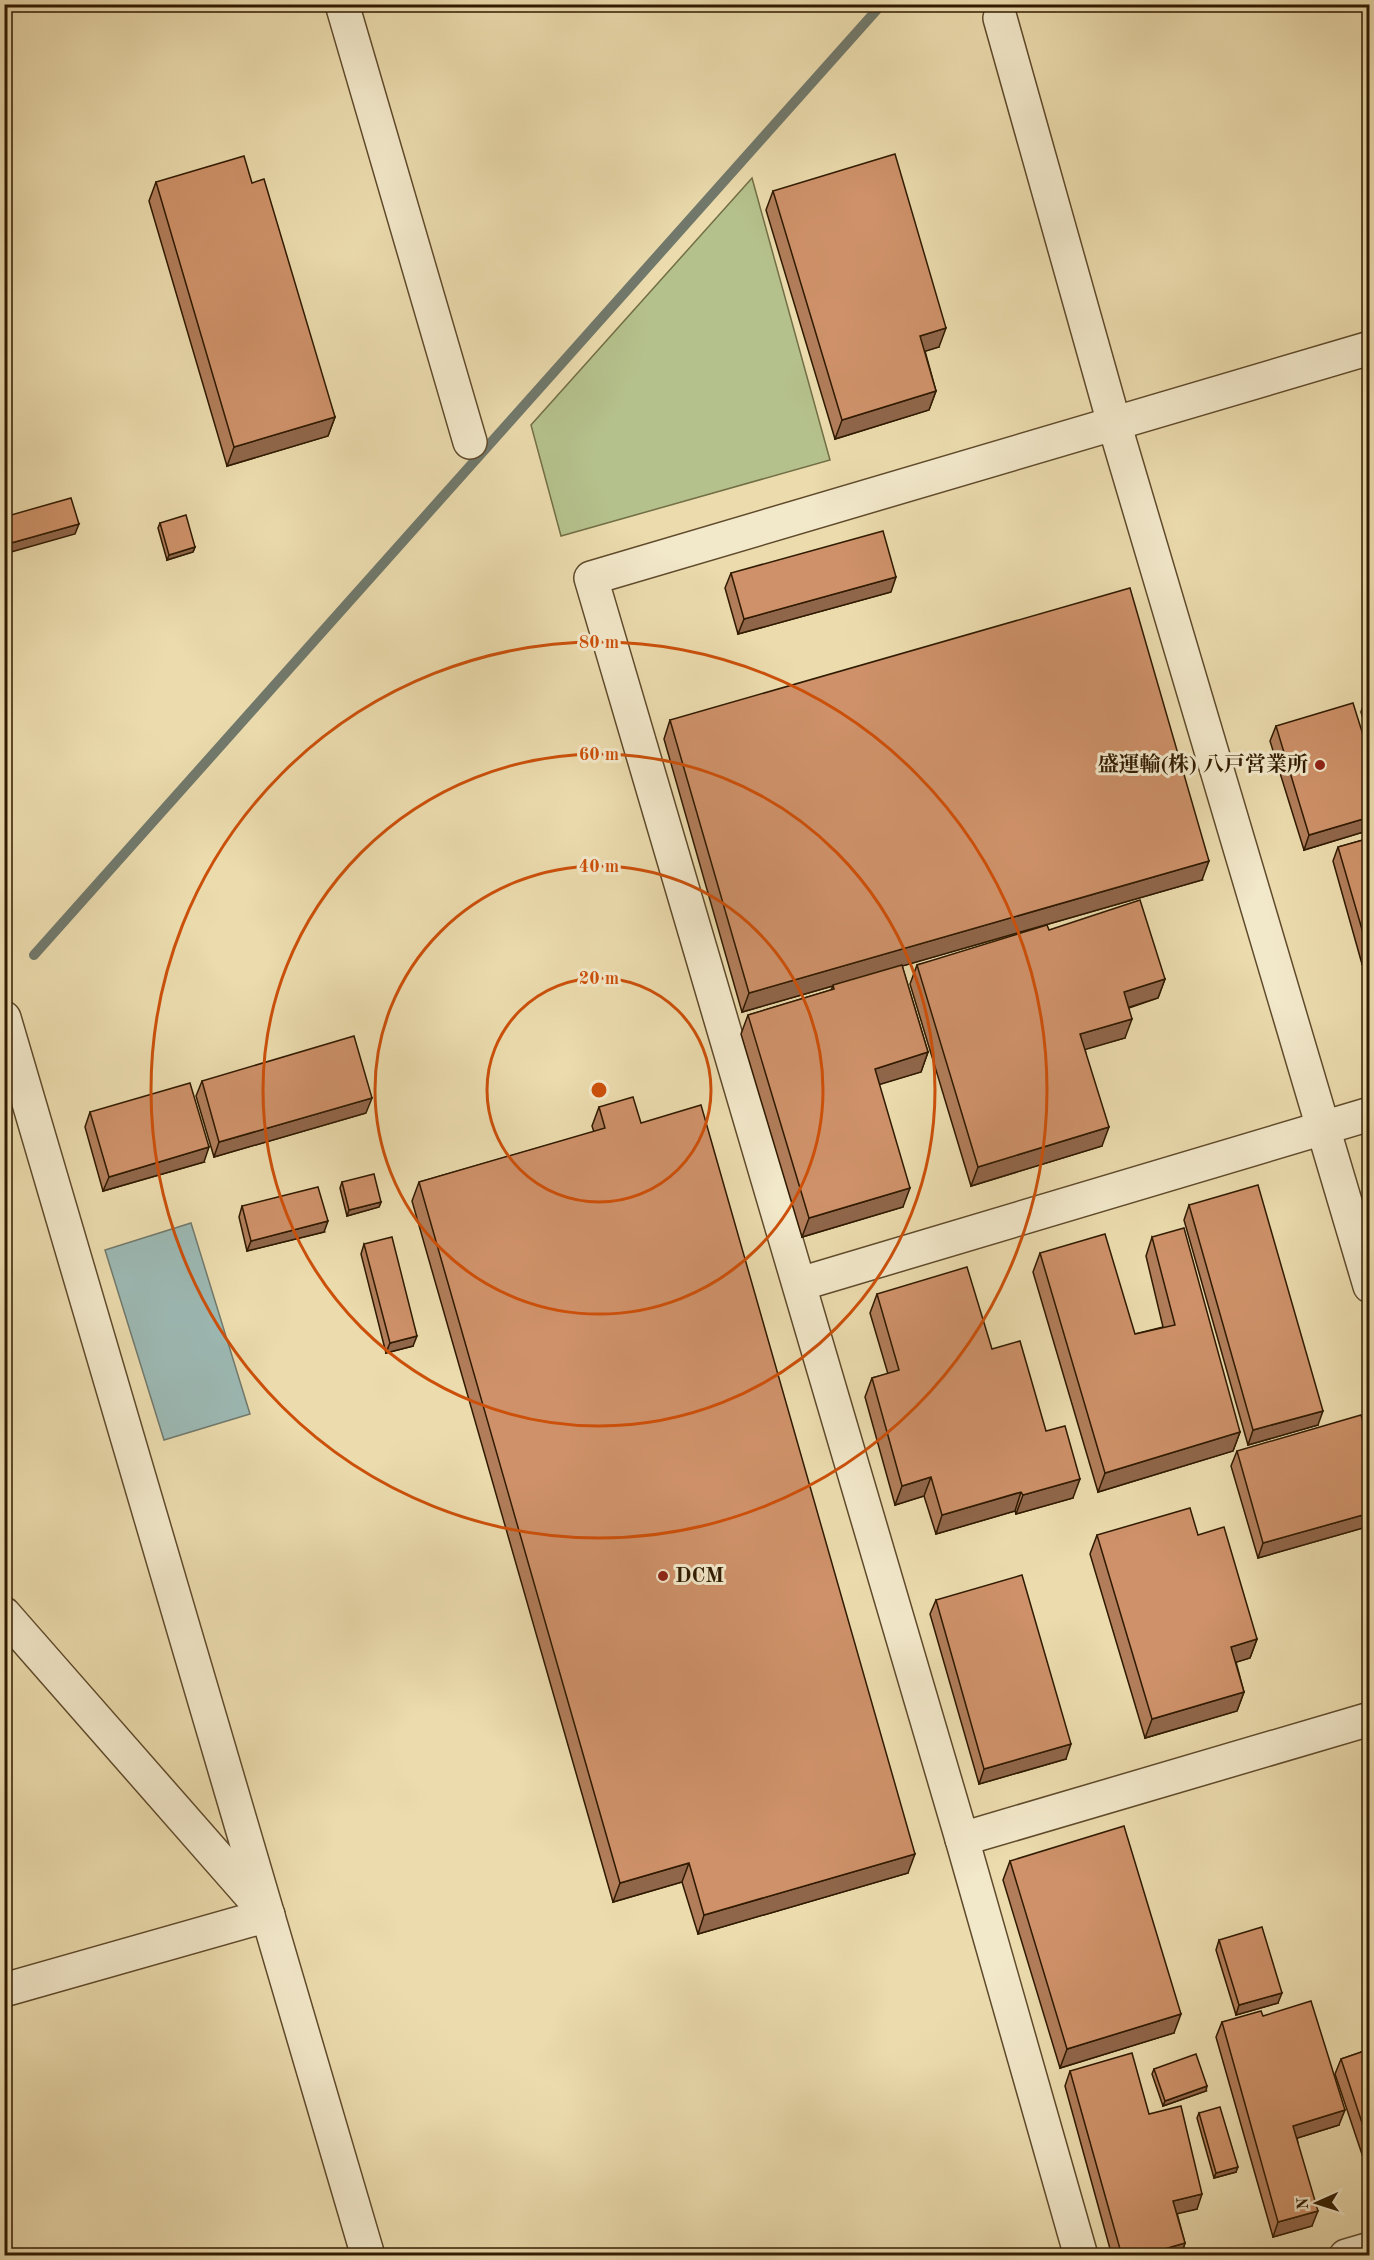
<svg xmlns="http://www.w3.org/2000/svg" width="1374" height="2260" font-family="'Old Standard TT','Noto Serif JP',serif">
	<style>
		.green { fill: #b5c18c; stroke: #726e46; stroke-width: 1.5 }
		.water { fill: #9cb9b4; stroke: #71796c; stroke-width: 1.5 }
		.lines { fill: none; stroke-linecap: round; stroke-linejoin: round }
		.stream { stroke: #71796c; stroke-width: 10 }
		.minor-casing { stroke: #5f4a2b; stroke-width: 36 }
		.minor { stroke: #f2e8ca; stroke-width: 33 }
		.wall { fill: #b17d5a; stroke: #301a00; stroke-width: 1.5 }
		.shaded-wall { fill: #90664a; stroke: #301a00; stroke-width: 1.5 }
		.building { fill: #ce9169; stroke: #301a00; stroke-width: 1.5 }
		.ring { fill: none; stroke: #cc500a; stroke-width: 3 }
		.poi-dot { fill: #8f2418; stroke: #f2e8ca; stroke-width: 2 }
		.labels { text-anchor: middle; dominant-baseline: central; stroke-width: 6; stroke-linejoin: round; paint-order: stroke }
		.poi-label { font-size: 21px; font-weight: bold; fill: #301a00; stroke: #f2e8ca; text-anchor: end }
		.centre { fill: #cc500a; stroke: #f2e8ca; stroke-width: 3 }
		.ring-label { font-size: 18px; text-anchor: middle; font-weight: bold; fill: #cc500a; stroke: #f2e8ca; stroke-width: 6; stroke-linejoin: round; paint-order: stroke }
	</style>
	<rect width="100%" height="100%" fill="#ebdbad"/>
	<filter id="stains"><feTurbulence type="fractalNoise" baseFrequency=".00333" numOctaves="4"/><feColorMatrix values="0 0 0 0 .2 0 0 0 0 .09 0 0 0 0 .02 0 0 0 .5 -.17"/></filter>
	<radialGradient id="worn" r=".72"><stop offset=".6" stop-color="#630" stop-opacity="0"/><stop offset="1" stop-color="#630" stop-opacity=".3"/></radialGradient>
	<path class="green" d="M752 178 830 460 561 536 531 425Z"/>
	<path class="water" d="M191 1223 250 1414 164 1440 105 1250Z"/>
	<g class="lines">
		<path class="stream" d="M34 955 882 4"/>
		<defs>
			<g id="minor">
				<path d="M342 4 470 442"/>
				<path d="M1000 18 1114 423 1370 1286"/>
				<path d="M4 1018 368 2256"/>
				<path d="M800 1284 1370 1114"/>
				<path d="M4 1614 268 1915 4 1990"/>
				<path d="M962 1839 1370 1719"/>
				<path d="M1081 2256 962 1839 591 578 1370 348"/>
				<path d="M1346 2256 1370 2249"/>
			</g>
		</defs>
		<use href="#minor" class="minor-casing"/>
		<use href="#minor" class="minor"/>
	</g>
	<g class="wall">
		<path d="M156 182 252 183 335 417 328 436 227 466 149 201Z"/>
		<path d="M773 191 939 347 925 351 936 391 929 410 835 439 766 210Z"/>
		<path d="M160 523 195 547 193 552 167 560 158 528Z"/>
		<path d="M731 573 891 592 738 634 725 588Z"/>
		<path d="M1370 696V741L1361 712 1366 697Z"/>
		<path d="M670 720 1202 880 902 966 928 1052 921 1072 879 1084 903 1207 802 1237 741 1034 748 1015 831 990 833 986 742 1012 664 739Z"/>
		<path d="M1276 726 1370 757V830L1304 850 1270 741Z"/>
		<path d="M1370 838V962L1362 964 1333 861 1338 847Z"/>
		<path d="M1049 930 1165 979 1158 998 1129 1008 1125 1038 1085 1049 1102 1146 971 1186 910 984 917 965Z"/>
		<path d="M202 1081 366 1113 214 1157 196 1096Z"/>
		<path d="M599 1107 641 1123 908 1873 698 1934 682 1882 613 1902 412 1201 419 1182 594 1132 592 1126Z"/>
		<path d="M90 1112 204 1162 103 1191 85 1127Z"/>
		<path d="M342 1182 381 1202 379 1207 347 1216 340 1188Z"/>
		<path d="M1189 1205 1318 1425 1248 1445 1184 1220Z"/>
		<path d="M242 1206 324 1232 247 1251 239 1217Z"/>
		<path d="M1152 1237 1240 1432 1233 1451 1098 1492 1033 1272 1040 1253 1135 1334 1163 1327 1146 1256Z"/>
		<path d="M364 1244 413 1346 386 1353 361 1254Z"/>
		<path d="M877 1294 992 1349 1046 1431 1073 1498 1016 1514 1015 1511 936 1534 924 1496 895 1505 865 1397 872 1378 888 1374 870 1313Z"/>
		<path d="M1370 1444V1526L1258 1558 1231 1466 1237 1451Z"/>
		<path d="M1097 1535H1198L1257 1639 1250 1658 1236 1662 1244 1692 1237 1711 1145 1738 1090 1554Z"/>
		<path d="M936 1600 1066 1759 979 1784 930 1614Z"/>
		<path d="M1010 1861 1174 2033 1060 2068 1003 1880Z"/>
		<path d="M1219 1940 1278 2003 1236 2015 1216 1950Z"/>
		<path d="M1263 2016 1339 2125 1297 2138 1312 2226 1273 2237 1216 2037 1222 2022Z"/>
		<path d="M1370 2049V2178L1335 2074 1341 2059Z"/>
		<path d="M1154 2069 1206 2091 1163 2106 1152 2074Z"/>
		<path d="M1070 2071 1149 2114 1197 2209 1177 2213 1185 2243 1181 2256H1112L1065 2086Z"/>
		<path d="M1199 2113 1236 2172 1214 2178 1197 2118Z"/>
	</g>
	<g class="shaded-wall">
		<path d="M946 328 939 347 913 355 920 336Z"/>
		<path d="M936 391 929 410 835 439 842 420Z"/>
		<path d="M335 417 328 436 227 466 234 447Z"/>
		<path d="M79 524 75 534 4 554V545Z"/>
		<path d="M195 547 193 552 167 560 169 555Z"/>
		<path d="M896 577 891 592 738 634 744 619Z"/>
		<path d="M1370 817V830L1304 850 1309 835Z"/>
		<path d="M1209 861 1202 880 742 1012 749 993Z"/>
		<path d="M1370 949V962L1362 964 1368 950Z"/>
		<path d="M1165 979 1158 998 1117 1011 1124 992Z"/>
		<path d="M1132 1019 1125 1038 1073 1053 1080 1034Z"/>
		<path d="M928 1052 921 1072 868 1088 875 1069Z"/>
		<path d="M372 1098 366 1113 214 1157 219 1142Z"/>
		<path d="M1109 1127 1102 1146 971 1186 978 1167Z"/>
		<path d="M209 1147 204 1162 103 1191 109 1177Z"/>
		<path d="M910 1188 903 1207 802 1237 809 1218Z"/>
		<path d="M381 1202 379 1207 347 1216 349 1210Z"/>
		<path d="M328 1221 324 1232 247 1251 251 1241Z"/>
		<path d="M417 1336 413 1346 386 1353 390 1343Z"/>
		<path d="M1323 1411 1318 1425 1248 1445 1253 1430Z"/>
		<path d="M1240 1432 1233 1451 1098 1492 1105 1473Z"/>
		<path d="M931 1477 924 1496 895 1505 902 1486Z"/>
		<path d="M1080 1479 1073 1498 1016 1514 1023 1495Z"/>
		<path d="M1021 1492 1015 1511 936 1534 942 1515Z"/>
		<path d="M1370 1513V1526L1258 1558 1263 1543Z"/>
		<path d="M1257 1639 1250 1658 1224 1666 1231 1647Z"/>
		<path d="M1244 1692 1237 1711 1145 1738 1152 1719Z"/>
		<path d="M1071 1744 1066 1759 979 1784 984 1769Z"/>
		<path d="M915 1854 908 1873 698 1934 704 1915Z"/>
		<path d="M689 1863 682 1882 613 1902 620 1883Z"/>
		<path d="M1282 1993 1278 2003 1236 2015 1239 2005Z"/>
		<path d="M1181 2014 1174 2033 1060 2068 1067 2049Z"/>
		<path d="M1207 2086 1206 2091 1163 2106 1165 2101Z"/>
		<path d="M1345 2110 1339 2125 1288 2141 1293 2126Z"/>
		<path d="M1238 2167 1236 2172 1214 2178 1216 2173Z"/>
		<path d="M1202 2194 1197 2209 1168 2216 1173 2201Z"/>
		<path d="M1318 2211 1312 2226 1273 2237 1278 2222Z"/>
		<path d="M1185 2243 1181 2256H1140Z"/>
	</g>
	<g class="building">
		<path d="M895 154 946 328 920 336 936 391 842 420 773 191Z"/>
		<path d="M244 156 252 183 264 179 335 417 234 447 156 182Z"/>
		<path d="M71 498 79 524 4 545V517Z"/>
		<path d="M186 515 195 547 169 555 160 523Z"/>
		<path d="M883 531 896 577 744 619 731 573Z"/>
		<path d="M1130 588 1209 861 749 993 670 720Z"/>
		<path d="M1370 696V708L1366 697Z"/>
		<path d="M1353 703 1370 757V817L1309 835 1276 726Z"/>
		<path d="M1370 838V949L1368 950 1338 847Z"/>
		<path d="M1140 900 1165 979 1124 992 1132 1019 1080 1034 1109 1127 978 1167 917 965 1047 925 1049 930Z"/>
		<path d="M902 965 928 1052 875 1069 910 1188 809 1218 748 1015 834 989 833 985Z"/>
		<path d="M354 1036 372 1098 219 1142 202 1081Z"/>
		<path d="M190 1083 209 1147 109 1177 90 1112Z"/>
		<path d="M633 1097 641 1123 701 1105 915 1854 704 1915 689 1863 620 1883 419 1182 605 1128 599 1107Z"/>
		<path d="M374 1174 381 1202 349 1210 342 1182Z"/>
		<path d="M1258 1185 1323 1411 1253 1430 1189 1205Z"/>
		<path d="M318 1187 328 1221 251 1241 242 1206Z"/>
		<path d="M1184 1228 1240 1432 1105 1473 1040 1253 1105 1234 1135 1334 1175 1325 1152 1237Z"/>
		<path d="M392 1237 417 1336 390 1343 364 1244Z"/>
		<path d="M967 1267 992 1349 1020 1341 1046 1431 1065 1426 1080 1479 1023 1495 1021 1492 942 1515 931 1477 902 1486 872 1378 899 1370 877 1294Z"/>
		<path d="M1361 1415 1370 1444V1513L1263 1543 1237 1451Z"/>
		<path d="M1190 1508 1198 1535 1224 1527 1257 1639 1231 1647 1244 1692 1152 1719 1097 1535Z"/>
		<path d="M1022 1575 1071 1744 984 1769 936 1600Z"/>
		<path d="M1124 1826 1181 2014 1067 2049 1010 1861Z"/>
		<path d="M1262 1927 1282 1993 1239 2005 1219 1940Z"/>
		<path d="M1311 2001 1345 2110 1293 2126 1318 2211 1278 2222 1222 2022 1261 2011 1263 2016Z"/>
		<path d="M1370 2049V2147L1341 2059Z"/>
		<path d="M1132 2053 1149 2114 1181 2106 1202 2194 1173 2201 1185 2243 1140 2256H1122L1070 2071Z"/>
		<path d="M1196 2054 1207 2086 1165 2101 1154 2069Z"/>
		<path d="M1220 2107 1238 2167 1216 2173 1199 2113Z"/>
	</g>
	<g class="ring">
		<circle cx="599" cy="1090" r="112"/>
		<circle cx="599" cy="1090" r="224"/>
		<circle cx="599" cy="1090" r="336"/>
		<circle cx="599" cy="1090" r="448"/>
	</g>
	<g class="poi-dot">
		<circle cx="1320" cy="765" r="6"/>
		<circle cx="663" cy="1576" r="6"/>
	</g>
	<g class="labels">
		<g class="poi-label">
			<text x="1308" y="765">盛運輸(株) 八戸営業所</text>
			<text x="675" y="1576" text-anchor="start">DCM</text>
		</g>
	</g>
	<circle cx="599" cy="1090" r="9" class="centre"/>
	<g class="ring-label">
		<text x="599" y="648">80 m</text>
		<text x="599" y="760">60 m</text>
		<text x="599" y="872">40 m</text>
		<text x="599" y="984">20 m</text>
	</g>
	<rect width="1374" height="2260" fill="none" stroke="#ebdbad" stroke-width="24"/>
	<rect x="6" y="6" width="1362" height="2248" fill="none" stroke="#301a00" stroke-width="3"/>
	<rect x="12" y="12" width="1350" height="2236" fill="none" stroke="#301a00" stroke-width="1.5"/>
	<g transform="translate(1317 2203) rotate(267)" stroke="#f2e8ca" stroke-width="4.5" paint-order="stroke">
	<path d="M0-4.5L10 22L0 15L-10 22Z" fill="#301a00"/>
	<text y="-9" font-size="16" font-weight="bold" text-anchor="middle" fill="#301a00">N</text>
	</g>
	<rect width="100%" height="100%" filter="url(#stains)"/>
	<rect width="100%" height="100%" fill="url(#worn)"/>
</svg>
